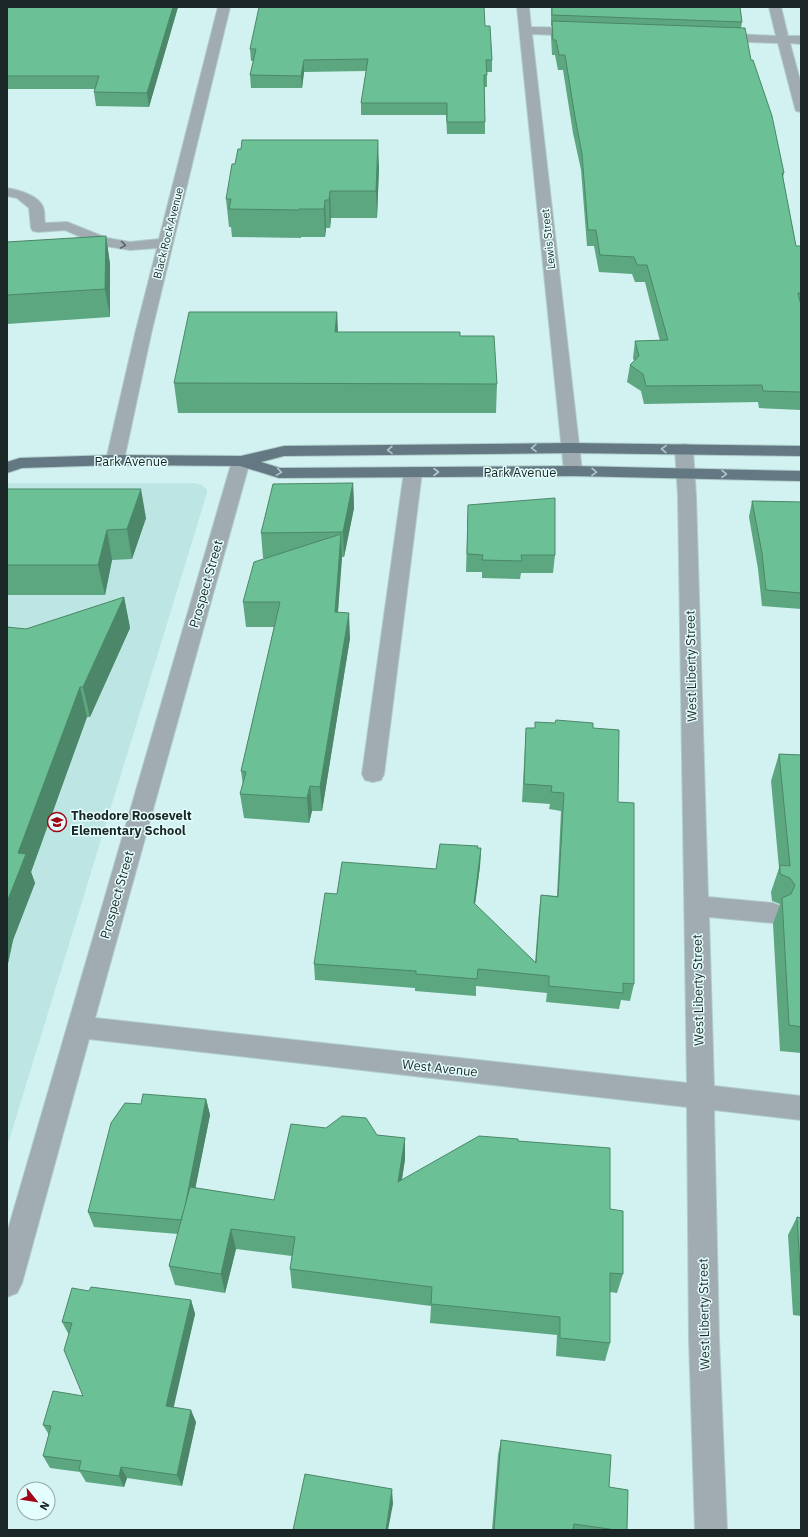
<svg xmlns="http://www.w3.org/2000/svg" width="808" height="1537" font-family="'IBM Plex Sans',sans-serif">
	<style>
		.built { fill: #bce5e4 }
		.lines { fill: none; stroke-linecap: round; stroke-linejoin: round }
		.minor-casing { stroke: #b0cdcc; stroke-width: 2 }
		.major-casing { stroke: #b0cdcc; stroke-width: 2 }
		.minor { fill: #a1acb2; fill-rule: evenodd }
		.major { fill: #637882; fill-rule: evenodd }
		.wall { fill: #5ca680 }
		.shaded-wall { fill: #4b8768 }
		.building { fill: #6bc195; stroke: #4b8768 }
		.oneway { stroke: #576365 }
		.oneway2 { stroke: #b0c8cc }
		.labels { text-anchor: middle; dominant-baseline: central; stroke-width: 3; stroke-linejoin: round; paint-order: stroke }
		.far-street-label { font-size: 11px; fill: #1b2726; stroke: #e4fefd }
		.street-label { font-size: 13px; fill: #1b2726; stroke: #e4fefd }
		.poi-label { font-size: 13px; font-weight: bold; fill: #1b2726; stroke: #e4fefd; text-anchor: start }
	</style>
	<rect width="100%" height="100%" fill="#d1f2f1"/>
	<path class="built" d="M7 483H194L202 485 207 490V493L7 1147Z"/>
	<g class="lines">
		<defs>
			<g id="minor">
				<path d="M218 7H230L151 334 124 460 121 464 115 465 109 464 106 460 135 334 157 248 130 250 99 245 65 230 38 232 33 231 31 228 29 208 17 198 7 196V188C18 190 38 195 43 207 45 212 44 218 45 223L67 222 107 238 130 242 159 239Z"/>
				<path d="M517 7H529L531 27 582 28 586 30 588 32 586 34 582 36 532 34 582 471 579 475 573 476 567 475 564 471Z"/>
				<path d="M769 7H781L788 36H801V44L790 43 801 84V112L796 111 795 108 778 43 716 41 712 40 710 37 712 34 716 33 776 36Z"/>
				<path d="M684 444 690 445 693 449 696 496 708 897 773 903 781 906 785 913 781 920 773 923 709 917 714 1086 801 1096V1120L714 1110 719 1339 727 1530H695L689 1339 687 1107 89 1039 22 1283 17 1293 7 1297V1233L232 461 235 457 241 456 247 457 250 461 95 1018 687 1083 678 496 675 449 678 445Z"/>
				<path d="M413 467 419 468 422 472 384 774 381 780 373 782 365 780 362 774 404 472 407 468Z"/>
			</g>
			<path id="major" d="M570 443 801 446V456L570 453 284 456 261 462 280 468 573 466 801 471V481L573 476 279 478 240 466 115 465 22 468 7 473V462L20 458 115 455 241 456 284 446Z"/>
		</defs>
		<use href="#minor" class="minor-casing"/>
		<use href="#major" class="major-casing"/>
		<use href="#minor" class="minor"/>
		<use href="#major" class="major"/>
	</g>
	<g class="wall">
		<path d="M7 7H178L149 107 96 106 94 92 95 89H7Z"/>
		<path d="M551 7H740L742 22 741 28 784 173 783 178 796 246H801V410L759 408 758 402 644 404 641 391 627 382 630 365 634 361 633 358 635 341H660L645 282H635L632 274 599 272 594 246H587L581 170 573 133 563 70H558L555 55H552L551 36 552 26H551Z"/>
		<path d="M485 26 492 60V72H487V87H484L485 122V134H447L446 115H361V103L366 71 304 72 302 88H251L250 75 254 61H251L250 49Z"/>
		<path d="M379 167 377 218H331L330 228H326L325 237H301V238L232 237 231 227H229L226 199Z"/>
		<path d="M106 236 110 264V317L7 324V242Z"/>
		<path d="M337 312 338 332 460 336 497 384 496 413H178L174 383Z"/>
		<path d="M353 483 354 508 344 557H341L338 612 350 638 322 811H312L309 823 244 818 240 794 243 785 241 771 274 627H246L243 602 266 558H263L261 533Z"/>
		<path d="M7 489 146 518 132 559 112 560 105 595H7Z"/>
		<path d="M752 501 801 502V609L762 606 758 569 749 517Z"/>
		<path d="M468 505 555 555 553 573H521L520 579 482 578V572H466Z"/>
		<path d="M124 597 130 628 90 717H87L31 872 35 883 13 940 7 968V627L26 629Z"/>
		<path d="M535 722 593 728 618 802 634 984 630 1001 621 1000 619 1009 546 1002 547 993 476 986V996L415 991V988L315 980 314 964 337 894 436 869 477 848H481L480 866 475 904 535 963 539 912 541 895 557 896 561 811 549 809 550 804 522 802 525 746 526 728H535Z"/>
		<path d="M779 754 801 755V1053L780 1051 773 924 780 904 772 901 771 892 779 868 771 781Z"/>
		<path d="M206 1099 210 1115 195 1188 274 1200 377 1135 405 1138V1159L402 1180 518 1141 610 1209 623 1274 617 1293 610 1292V1343L605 1361 556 1356 557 1335 430 1323 431 1306 292 1288 290 1269 292 1256 236 1249 225 1293 175 1285 169 1266 178 1234 94 1227 88 1212 141 1104Z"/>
		<path d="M797 1217 801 1218V1316L793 1315 788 1235Z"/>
		<path d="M89 1291 191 1300 195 1314 173 1407 196 1422 182 1486 127 1478 124 1487 86 1482 80 1472 50 1468 43 1456 49 1435 43 1425 83 1396 69 1335 62 1322Z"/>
		<path d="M501 1440 609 1487 627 1530H492L498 1455Z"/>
	</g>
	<g class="shaded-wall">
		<path d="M173 7H178L149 107 147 93Z"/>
		<path d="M304 60V72L302 88 301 76Z"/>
		<path d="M378 140 379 167 377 218 376 191Z"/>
		<path d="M330 191 331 218 330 228 329 200Z"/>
		<path d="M325 200 326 228 325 237 324 209Z"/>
		<path d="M106 236 110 264V317L105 289Z"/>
		<path d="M337 312 338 341 335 332Z"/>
		<path d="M353 483 354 508 344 557 343 532Z"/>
		<path d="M141 489 146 518 132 559 127 529Z"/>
		<path d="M107 530 112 560 105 595 98 565Z"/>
		<path d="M341 534 342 559 336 637 335 612Z"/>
		<path d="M124 597 130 628 90 717 83 687Z"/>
		<path d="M349 613 350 638 322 811 320 787Z"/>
		<path d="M80 687 87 717 31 872 35 883 13 940 7 968V902L18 853Z"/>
		<path d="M310 786 312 811 309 823 307 798Z"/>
		<path d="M481 848 480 866 473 920 474 903Z"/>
		<path d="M206 1099 210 1115 186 1235 182 1220Z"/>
		<path d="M405 1138V1159L398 1203V1182Z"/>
		<path d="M231 1229 236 1249 225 1293 221 1274Z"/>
		<path d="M191 1300 195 1314 171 1419 166 1406Z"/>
		<path d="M191 1410 196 1422 182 1486 177 1475Z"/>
		<path d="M121 1467 127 1478 124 1487 119 1476Z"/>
		<path d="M392 1489 393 1504 388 1530H386Z"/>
	</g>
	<g class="building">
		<path d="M7 7H173L147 93 94 92 99 76H7Z"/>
		<path d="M259 7H484L485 26H490L492 60H486L487 75H484L485 122H447V103H361L368 59 304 60 301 76 250 75 256 49H250Z"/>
		<path d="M552 7H740L742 22 552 15Z"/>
		<path d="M552 21 745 28 751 60H753L772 116 784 173H782L796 246H801V293H798L801 305V392L763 391 762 385 646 386 643 374 630 365 639 356 635 341 668 340 647 265H637L634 257 600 255 596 230H588L582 154 575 117 565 55H559L556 40H553Z"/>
		<path d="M242 140H378L376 191H330L329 200H325L324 209H299V210L229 209 231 199H226L232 164H235L238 149H241Z"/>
		<path d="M106 236 105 289 7 295V242Z"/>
		<path d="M189 312H337L335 332H460V336H494L497 384 174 383Z"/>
		<path d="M353 483 343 532 261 533 273 484Z"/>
		<path d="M7 489H141L127 529 107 530 98 565H7Z"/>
		<path d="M555 498V555H521L522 561 482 560 483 555 467 554 468 505Z"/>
		<path d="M752 501 801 502V593L766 590 762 553Z"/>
		<path d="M341 534 335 612 349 613 320 787 310 786 307 798 240 794 246 772 241 771 280 602H243L254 562Z"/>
		<path d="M124 597 83 687H80L18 853 26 854 7 902V627L26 629Z"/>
		<path d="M556 720 593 723V728L619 730 618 802 634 803V984L623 983V993L549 986V976L478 969 477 979 416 974V971L314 964 325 893 337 894 342 862 436 869 440 844 478 846 477 848H481L474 903 536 963 541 895 558 897 564 793 551 792 552 786 524 784 526 728H535V722L555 723Z"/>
		<path d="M779 754 801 755V1027L789 1025 782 898 791 894 795 885 790 878 780 874V865L790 866Z"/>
		<path d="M143 1094 206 1099 185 1207 181 1220 88 1212 111 1123 125 1103 141 1104Z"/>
		<path d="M342 1116 366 1118 377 1135 405 1138 398 1182 479 1136 518 1139V1141L610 1148V1209L623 1211V1274L610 1273V1343L560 1338V1317L431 1304 432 1287 290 1269 295 1237 231 1229 221 1274 169 1266 190 1187 274 1200 291 1124 326 1128Z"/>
		<path d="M797 1217 801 1218V1283Z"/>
		<path d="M91 1287 191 1300 166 1406 191 1410 177 1475 121 1467 119 1476 79 1470 81 1461 43 1456 51 1426 43 1425 53 1391 83 1396 64 1350 72 1323 62 1322 72 1288 89 1291Z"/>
		<path d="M501 1440 611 1455 609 1487 628 1490 627 1530H616L574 1524 573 1530H494Z"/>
		<path d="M305 1474 392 1489 386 1530H293Z"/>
	</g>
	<defs><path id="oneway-chevron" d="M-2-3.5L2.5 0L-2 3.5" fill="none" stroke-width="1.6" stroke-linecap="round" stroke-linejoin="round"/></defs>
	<use class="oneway" href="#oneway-chevron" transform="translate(123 245) rotate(9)"/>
	<g class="oneway2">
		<use href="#oneway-chevron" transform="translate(534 448) rotate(179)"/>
		<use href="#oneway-chevron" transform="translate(664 449) rotate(-179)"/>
		<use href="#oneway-chevron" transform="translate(390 450) rotate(179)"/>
		<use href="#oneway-chevron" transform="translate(279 472) rotate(9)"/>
		<use href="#oneway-chevron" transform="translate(436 472)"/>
		<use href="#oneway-chevron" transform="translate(594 472) rotate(1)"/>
		<use href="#oneway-chevron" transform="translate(724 474) rotate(1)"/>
	</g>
	<defs>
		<symbol id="school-ring" viewBox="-11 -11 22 22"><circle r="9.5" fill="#e4fefd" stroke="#a20716" stroke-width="1.5"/><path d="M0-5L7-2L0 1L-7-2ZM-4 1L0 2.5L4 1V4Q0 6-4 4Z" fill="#a20716"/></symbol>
	</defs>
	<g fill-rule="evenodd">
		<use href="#school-ring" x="46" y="811" width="22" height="22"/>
	</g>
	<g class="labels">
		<g class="far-street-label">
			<text transform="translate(168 233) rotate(-76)">Black Rock Avenue</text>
			<text transform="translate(548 239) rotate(-96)">Lewis Street</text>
		</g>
		<g class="street-label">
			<text x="131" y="461">Park Avenue</text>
			<text x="520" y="472">Park Avenue</text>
			<text transform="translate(206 584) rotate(-74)">Prospect Street</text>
			<text transform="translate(691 666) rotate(-91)">West Liberty Street</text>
			<text transform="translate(117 895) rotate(-74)">Prospect Street</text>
			<text transform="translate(698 990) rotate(-91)">West Liberty Street</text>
			<text transform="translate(440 1068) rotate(6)">West Avenue</text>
			<text transform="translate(704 1314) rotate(-91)">West Liberty Street</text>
		</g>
		<g class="poi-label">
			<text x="71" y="815">Theodore Roosevelt<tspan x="71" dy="15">Elementary School</tspan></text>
		</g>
	</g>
	<rect width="808" height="1537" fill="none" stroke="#1b2726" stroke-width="16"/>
	<g transform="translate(36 1501) rotate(120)"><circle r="19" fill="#e4fefd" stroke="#94a8a7"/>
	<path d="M0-3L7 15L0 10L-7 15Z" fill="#a20716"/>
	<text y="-6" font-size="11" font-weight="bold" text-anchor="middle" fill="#1b2726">N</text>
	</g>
</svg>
